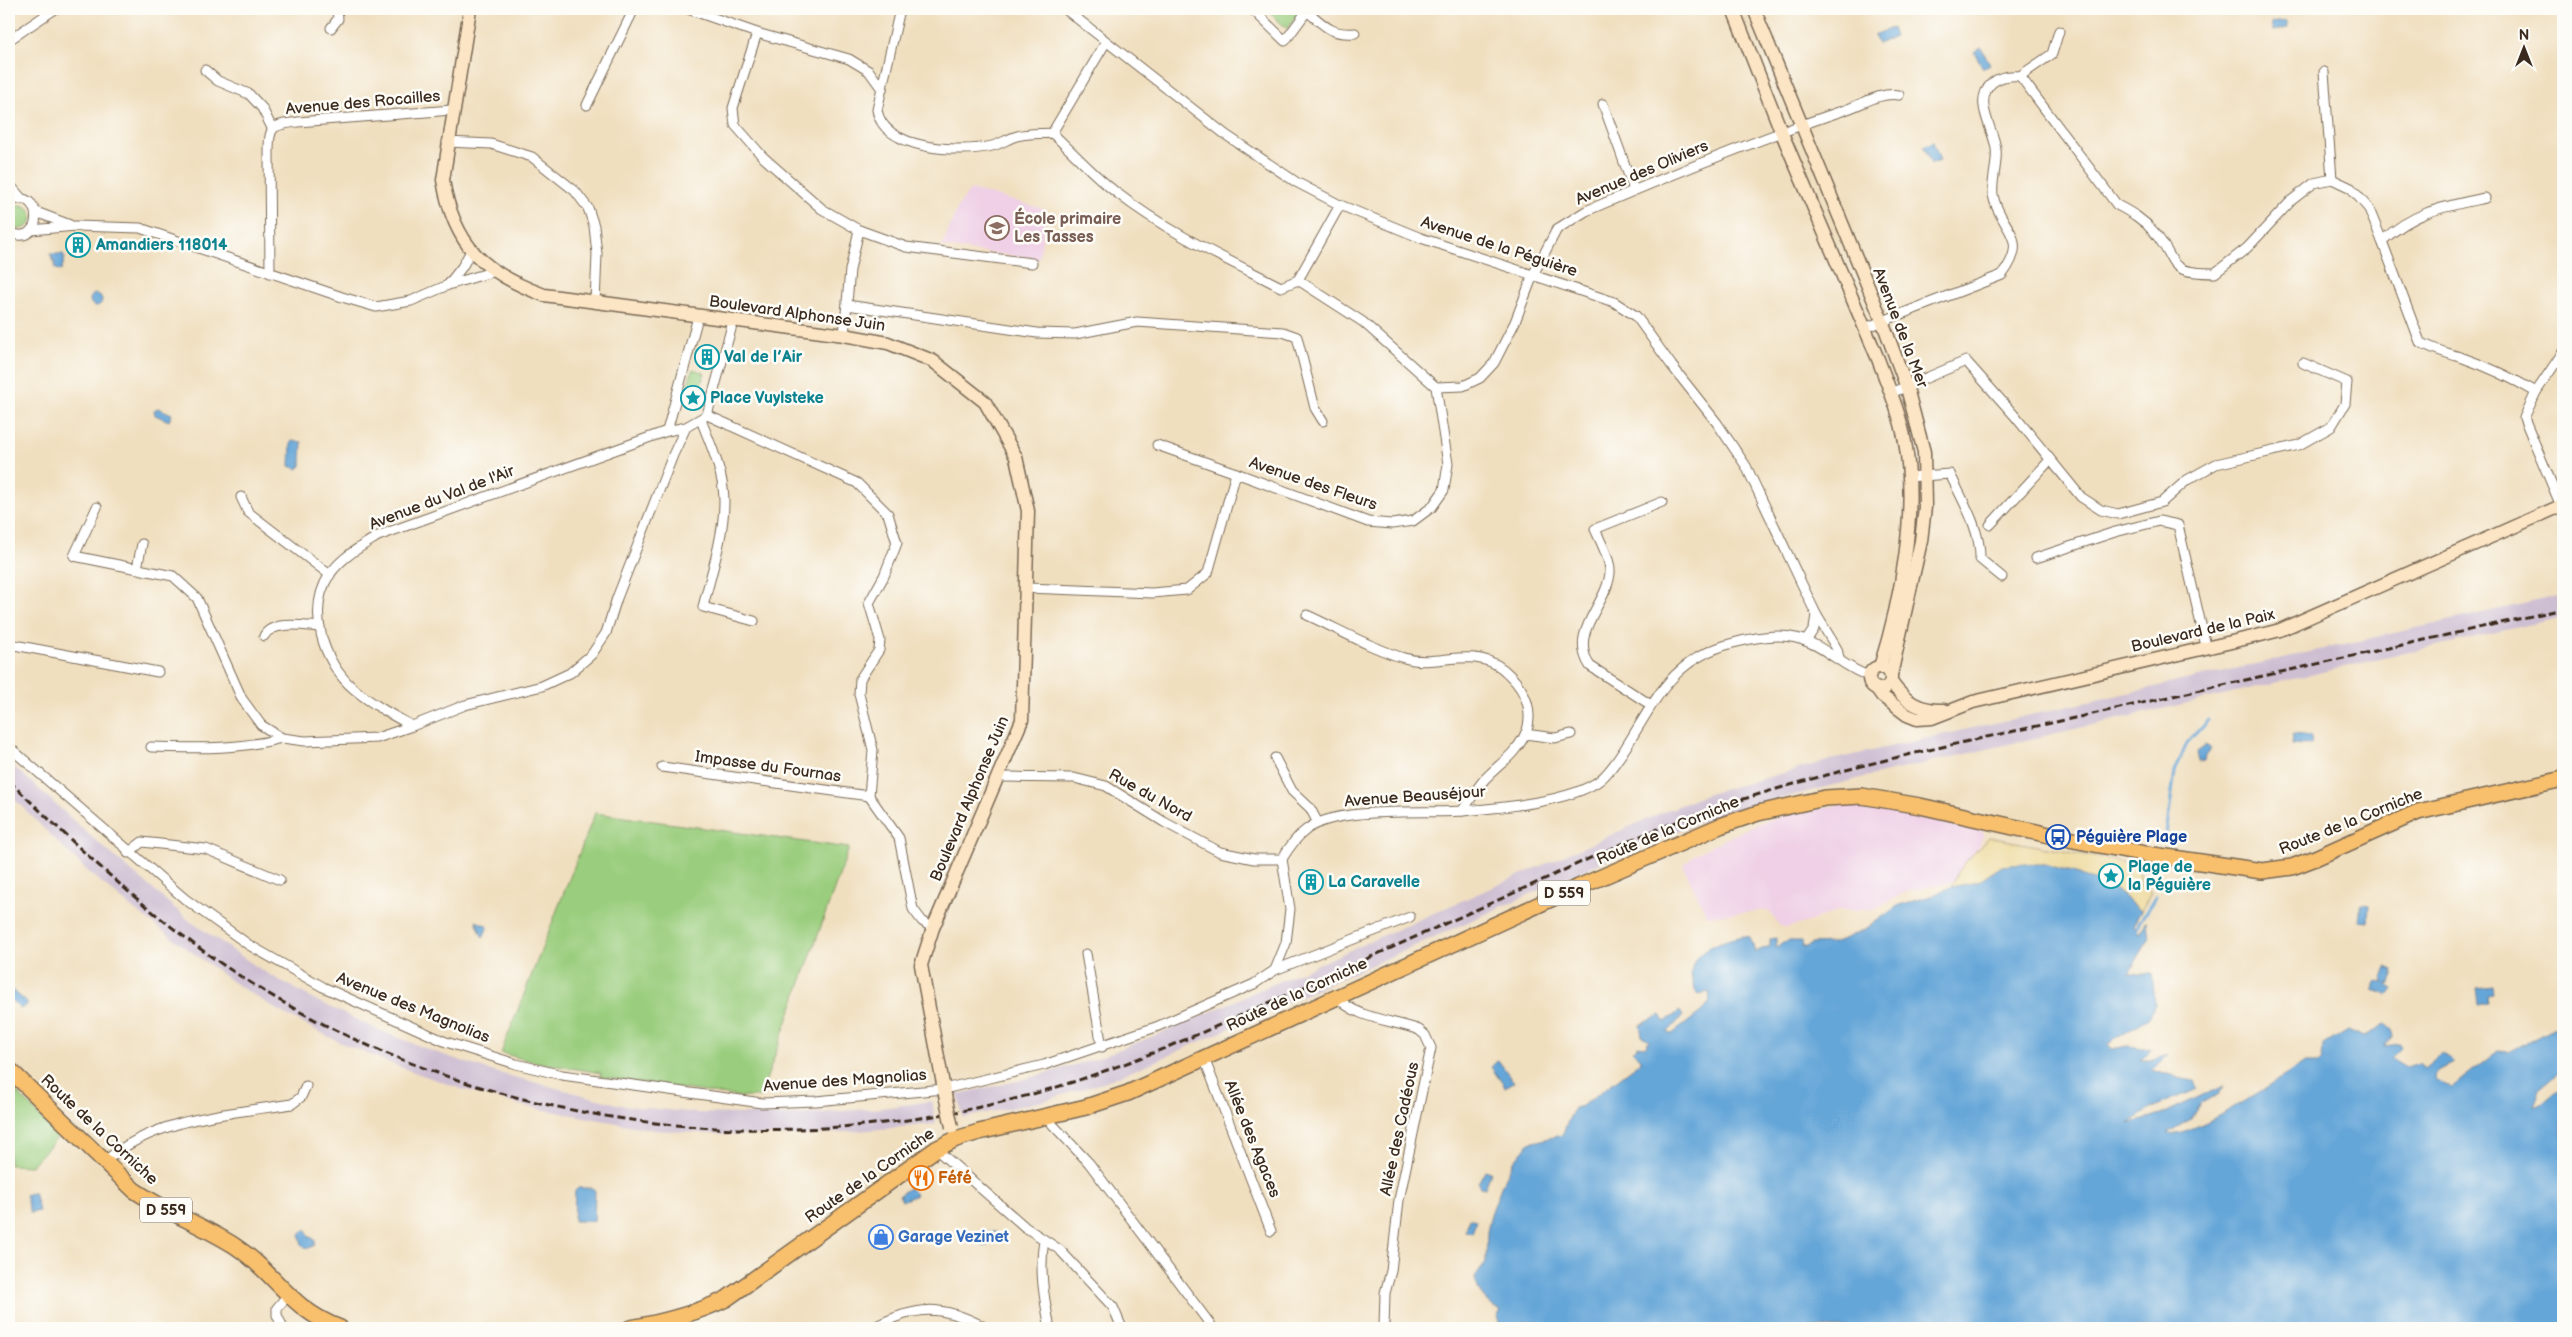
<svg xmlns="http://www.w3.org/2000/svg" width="2572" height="1337" font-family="'Balsamiq Sans',sans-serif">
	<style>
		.built { fill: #efd0e6 }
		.industrial { fill: #cdbed2 }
		.green { fill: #9acd7d; stroke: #6a7c4e }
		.sand { fill: #eeda9e; stroke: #94825e }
		.water { fill: #65a6d8; stroke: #50687b }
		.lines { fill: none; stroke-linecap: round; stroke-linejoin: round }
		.stream { stroke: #65a6d8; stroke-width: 3 }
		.street-casing { stroke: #7a6956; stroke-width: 11 }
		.secondary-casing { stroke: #7a6956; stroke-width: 15 }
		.primary-casing { stroke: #7a6956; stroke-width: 18 }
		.street { stroke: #fff; stroke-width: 9 }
		.secondary { stroke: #fce5c4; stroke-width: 12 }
		.primary { stroke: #f8bf6c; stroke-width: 15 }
		.rail { stroke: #3b2a1e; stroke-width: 3; stroke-dasharray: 8 4; stroke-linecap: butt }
		.secondary-bridge-casing { stroke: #7a6956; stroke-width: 15; stroke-linecap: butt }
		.secondary-bridge { stroke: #fce5c4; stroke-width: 12 }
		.labels { text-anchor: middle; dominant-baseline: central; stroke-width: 5; stroke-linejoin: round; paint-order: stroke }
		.shield { fill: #fdfcf7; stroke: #75695f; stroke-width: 1 }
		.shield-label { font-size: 15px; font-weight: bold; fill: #3b2a1e }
		.street-label { font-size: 16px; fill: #3b2a1e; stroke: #fdfcf7 }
		.education-label { font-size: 16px; font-weight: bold; fill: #785e54; stroke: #fdfcf7; text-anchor: start }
		.culture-label { font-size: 16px; font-weight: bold; fill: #0d838f; stroke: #fdfcf7; text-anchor: start }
		.transit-label { font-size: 16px; font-weight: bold; fill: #164399; stroke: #fdfcf7; text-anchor: start }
		.food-label { font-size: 16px; font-weight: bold; fill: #c56008; stroke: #fdfcf7; text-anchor: start }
		.shop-label { font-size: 16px; font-weight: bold; fill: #366cbe; stroke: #fdfcf7; text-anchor: start }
	</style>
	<rect width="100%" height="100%" fill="#fdfcf7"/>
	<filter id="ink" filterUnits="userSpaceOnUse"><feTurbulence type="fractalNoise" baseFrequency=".02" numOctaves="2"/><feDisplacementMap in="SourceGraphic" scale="10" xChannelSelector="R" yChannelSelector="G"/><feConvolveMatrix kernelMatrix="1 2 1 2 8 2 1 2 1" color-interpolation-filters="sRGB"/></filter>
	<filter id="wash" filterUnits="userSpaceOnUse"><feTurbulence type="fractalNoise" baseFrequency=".0096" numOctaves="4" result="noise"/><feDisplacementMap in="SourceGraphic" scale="20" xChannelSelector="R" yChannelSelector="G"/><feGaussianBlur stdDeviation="1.12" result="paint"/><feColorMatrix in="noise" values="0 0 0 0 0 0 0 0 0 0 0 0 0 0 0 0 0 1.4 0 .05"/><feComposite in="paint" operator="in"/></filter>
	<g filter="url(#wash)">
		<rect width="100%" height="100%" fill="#f0dfbf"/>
		<g class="built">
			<path d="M971 189 1047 210 1039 259 942 247 958 206Z"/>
			<path d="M1845 804 1943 820 1977 828 1984 833 1980 844 1953 881 1906 892 1872 910H1840L1808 922 1786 928 1779 925 1768 910 1707 916 1683 865 1695 854 1754 825 1793 813Z"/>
		</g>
		<g class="industrial">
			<path d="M2563 595V617L1861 778 1767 802 1701 822 1631 849 1154 1062 1101 1083 1047 1100 963 1118 958 1094 1018 1081 1092 1060 1169 1030 1663 812 1708 794 1831 760Z"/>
			<path d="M9 762 95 840 190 921 263 971 319 1002 374 1028 432 1051 491 1071 625 1106 698 1113 793 1115 882 1108 932 1101 936 1124 802 1136 727 1135 655 1130 524 1106 461 1089 400 1067 341 1043 286 1015 234 983 133 909 84 868 9 794Z"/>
		</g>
		<g class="green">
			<path d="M1266 9H1299L1301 10 1287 29Z"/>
			<circle cx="20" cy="217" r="12"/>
			<path d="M693 369 705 373 700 387 688 383Z"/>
			<path d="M595 813 849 848 760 1097H740L600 1077 601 1073 534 1062 501 1053Z"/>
			<path d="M9 1084 59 1136 31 1166 9 1165Z"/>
		</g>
		<path class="sand" d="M1989 837 2137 865 2141 886 2151 893 2141 911 2114 889 2079 874 2044 864 1993 872 1978 882 1952 887C1954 870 1979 849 1989 837Z"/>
		<g class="water">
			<path d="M2287 21 2288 28 2273 31 2271 23Z"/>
			<path d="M1892 28 1895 37 1878 44 1874 35Z"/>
			<path d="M1981 47 1990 64 1983 68 1974 52Z"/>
			<path d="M1933 142 1940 161 1931 164 1924 146Z"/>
			<path d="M50 254H63L65 258 61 271 54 268 55 264Z"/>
			<circle cx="96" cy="300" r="6"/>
			<path d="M158 408 172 414 169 421 155 415 154 410Z"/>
			<path d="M291 441 302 442 301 466 297 469 290 466Z"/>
			<path d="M2293 734 2312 736 2311 745 2292 744Z"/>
			<path d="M2207 745 2211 749 2205 756 2204 761 2199 762 2197 752Z"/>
			<path d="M2022 864H2044L2079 874 2114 889 2141 911 2133 925 2139 933 2147 921 2149 939 2129 973H2152L2155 1003 2150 1017 2108 1044 2112 1049 2127 1046 2152 1049 2140 1060H2150L2168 1054 2152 1070 2177 1078 2194 1081 2197 1089C2175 1100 2147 1106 2130 1124L2167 1112 2224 1085 2219 1093 2202 1103 2191 1119 2167 1133C2191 1140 2280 1078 2305 1063H2319L2323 1059 2324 1045 2348 1030 2364 1037 2385 1024 2392 1030 2393 1037 2383 1046 2400 1044 2401 1048 2391 1058 2406 1067 2419 1063 2424 1069 2442 1054 2448 1056 2454 1063 2436 1072 2435 1080 2442 1084 2452 1087 2498 1051 2508 1052 2563 1023V1069L2540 1088 2534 1106 2545 1101 2563 1086V1328H1527L1538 1322C1527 1318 1513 1328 1501 1328L1497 1317 1501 1312C1486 1302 1479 1296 1475 1278L1486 1262 1487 1232 1491 1214 1501 1187 1514 1161 1529 1143 1562 1135 1574 1108 1582 1106 1642 1061 1633 1051 1638 1046 1645 1047 1649 1040 1642 1036 1640 1025 1661 1015 1665 1022 1680 1011 1683 1016 1667 1033 1672 1034 1701 1012 1710 1002 1709 992 1697 994C1677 955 1714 942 1744 936L1750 937 1755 952 1770 946V939L1776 938V947L1787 941H1802L1803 948 1812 944 1832 943 1846 938 1867 928 1899 905 1931 896 1952 887 1978 882 2002 866Z"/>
			<path d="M2361 904 2369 905 2368 922 2359 921Z"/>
			<path d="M476 921 488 926 483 938Z"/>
			<path d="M2387 967 2394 970 2390 983 2386 984 2393 988 2388 995 2373 990 2375 982 2384 983 2382 980Z"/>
			<path d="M2492 985 2493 994 2487 995 2488 1003 2478 1005 2476 987Z"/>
			<path d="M12 990 28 1003 21 1009 9 998Z"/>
			<path d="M1498 1060 1514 1082 1505 1087 1491 1067Z"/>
			<path d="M1485 1170 1491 1172 1485 1188 1480 1187 1478 1183Z"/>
			<path d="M578 1188H592L595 1191 594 1221H574L575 1191Z"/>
			<path d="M909 1188 916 1195 902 1201 899 1195Z"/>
			<path d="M34 1192 39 1211 30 1213 25 1195Z"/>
			<path d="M1469 1218 1476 1220 1472 1233 1465 1231Z"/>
			<path d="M306 1229 309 1236 315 1240V1245L309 1248 302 1246 300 1234Z"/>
			<path d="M982 1232H996V1237L987 1246H982Z"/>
		</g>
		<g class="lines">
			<g class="stream">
				<path d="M2165 840 2175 772 2187 743 2208 720"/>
				<path d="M2135 929 2156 896"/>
			</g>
		</g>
	</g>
	<g filter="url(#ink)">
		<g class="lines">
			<defs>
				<g id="street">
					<path d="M688 9 757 33 849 59 869 71 882 89"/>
					<path d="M900 9 877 110C884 151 961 153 992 146 1001 144 1009 138 1017 136 1028 133 1041 134 1052 133 1074 153 1094 176 1117 193 1167 232 1224 258 1281 287L1298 280 1363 322 1436 387 1448 464 1444 490 1432 507 1413 521 1392 524 1368 522 1236 473 1208 573 1187 590 1152 593 1027 588"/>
					<path d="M1065 9 1226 135 1296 182 1340 205 1421 238 1614 302 1636 316 1672 366 1717 423 1746 466 1816 614 1837 649 1839 658"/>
					<path d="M1252 9 1285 41 1307 11 1305 9"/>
					<path d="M1307 11C1325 26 1331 35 1355 33"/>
					<path d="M331 28 338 19 337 9"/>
					<path d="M757 33 733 108 735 125 763 157 822 209 859 230 850 270 844 335"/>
					<path d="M9 40 55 9"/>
					<path d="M205 70 218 81 249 94 262 108 272 128"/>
					<path d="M2324 72 2332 179"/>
					<path d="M2020 76 2117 205C2132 213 2143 219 2154 232 2180 263 2164 273 2215 273L2247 248 2292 200 2314 183 2332 179 2351 188 2369 209 2382 241"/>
					<path d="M2020 76 2052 54 2059 31"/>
					<path d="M1603 104 1634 190"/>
					<path d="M587 105 634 9"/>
					<path d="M1052 133 1106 42"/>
					<path d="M447 142 491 144 532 157 575 191 588 208 594 226 597 254 595 303"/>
					<path d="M9 184 22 199"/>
					<path d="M2485 198C2443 207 2415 211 2382 241L2420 342C2434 350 2447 353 2463 358 2489 367 2512 378 2536 392"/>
					<path d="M9 202C44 184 45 250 9 232"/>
					<path d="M36 212 70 225"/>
					<path d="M31 230 76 226 140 228 342 297 376 307 411 301 448 285 495 271"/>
					<path d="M859 230 906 247 1032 263"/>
					<path d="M270 273 269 151C269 125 273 125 298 122L452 110"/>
					<path d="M1298 280 1340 205"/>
					<path d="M448 285 462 267 471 251"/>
					<path d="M847 305 1037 333 1075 334 1137 322 1283 332 1297 337 1315 408 1323 421"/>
					<path d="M1865 328 2002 275C2032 236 1999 229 1993 195 1991 180 1998 164 1996 149 1994 129 1972 101 1992 83 2000 76 2009 75 2020 76"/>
					<path d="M1436 387 1463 386 1480 378 1494 363 1515 322 1533 275 1557 229 1586 211C1670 175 1755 140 1842 111 1862 105 1878 92 1899 95"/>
					<path d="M1891 393 1966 361 2014 415 2081 497 2101 510 2118 514 2162 502 2187 480 2216 464 2299 445 2331 427 2345 404 2347 382 2303 363"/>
					<path d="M707 415 857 483 888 514 897 543 884 576 869 603 880 640 879 650 860 679 859 694 873 750 869 796 899 838 913 909 922 921 933 928"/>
					<path d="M707 415 733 322"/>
					<path d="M701 420C711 445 724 474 724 501 724 537 711 573 703 607L754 621"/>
					<path d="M686 427 673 455 617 598 606 633 592 654 570 673 542 686 465 705 412 726C392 715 372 704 354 689 323 663 306 610 330 574 342 557 360 547 378 536L667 431 686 427 707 415"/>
					<path d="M667 431 698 317"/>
					<path d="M1157 445 1236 473"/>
					<path d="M1908 477 1950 474C1962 499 1981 530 1980 559L2002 577"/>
					<path d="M241 497 248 512 330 575"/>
					<path d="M2561 506 2524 418 2536 392 2563 352"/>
					<path d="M97 507 74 556 173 576 197 598 242 699 261 725 282 738 305 741 377 738 412 726"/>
					<path d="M1990 525 2050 460"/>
					<path d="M2036 558 2115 532 2159 521 2178 525 2206 646"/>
					<path d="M137 568 142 544"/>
					<path d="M1307 615C1338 629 1370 648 1404 658 1438 668 1472 645 1503 669 1511 676 1520 685 1524 695 1530 707 1531 723 1525 735 1514 756 1499 764 1484 780 1476 789 1470 801 1462 811"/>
					<path d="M264 636C272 620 305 626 320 627"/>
					<path d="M1806 641 1814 629 1816 614"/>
					<path d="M9 644 158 672"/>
					<path d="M1651 705 1590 666C1568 632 1607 605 1610 573 1611 560 1600 541 1595 529L1662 502"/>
					<path d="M1525 734 1555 738 1571 734"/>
					<path d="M9 747 185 899 249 945 323 987 446 1042 516 1064 562 1075 762 1103 816 1101 944 1089 1044 1065 1156 1027 1254 984 1275 970 1286 943 1290 909 1282 859C1288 849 1296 837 1306 830 1336 806 1422 814 1462 811 1498 808 1572 802 1600 780 1611 771 1618 759 1626 747 1657 698 1672 659 1733 643 1752 638 1777 633 1796 638 1824 644 1843 668 1869 676"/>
					<path d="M151 747C195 748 239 750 282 738"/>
					<path d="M1275 758 1292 791 1310 808 1318 823"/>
					<path d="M662 767 869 796"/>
					<path d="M999 777 1074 778 1106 786 1164 822 1220 852 1254 859H1282"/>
					<path d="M128 853 142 842 206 849 280 880"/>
					<path d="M1086 954 1102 1047"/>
					<path d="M1275 970 1410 917"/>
					<path d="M1336 996C1355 1019 1393 1020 1419 1030L1425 1035 1431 1048 1399 1200 1391 1271 1385 1293 1384 1328"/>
					<path d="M1204 1058 1271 1231"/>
					<path d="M1047 1116 1053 1125 1089 1163 1213 1328"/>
					<path d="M936 1149 1025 1227 1060 1250 1113 1307 1122 1328"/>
					<path d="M104 1162C156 1117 227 1114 292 1104L301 1097 306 1086"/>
					<path d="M1044 1240C1039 1270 1044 1298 1050 1328"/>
					<path d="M283 1328 277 1315V1308L287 1296"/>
					<path d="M872 1328C916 1305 942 1304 986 1328"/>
				</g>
				<g id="secondary">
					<path d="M470 9 443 180C454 246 484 273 544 295L844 335 888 343 933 361 985 402 1016 457 1028 511 1022 720 933 928 921 965 945 1095"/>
					<path d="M1733 9 1781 131 1878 359C1888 386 1900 413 1905 442 1918 512 1901 600 1880 667"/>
					<path d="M1754 9 1883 323 1907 388 1924 452 1925 507 1921 541 1891 675"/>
					<circle cx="1880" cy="678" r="11"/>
					<path d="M1891 682C1905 702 1920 711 1944 710"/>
					<path d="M1877 689 1882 696 1907 715 1917 719 1932 718 1973 702 2257 636 2280 630 2563 505"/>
				</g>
				<g id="primary">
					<path d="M9 1069 134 1190C166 1212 202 1225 235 1246 276 1273 289 1309 340 1328"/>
					<path d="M630 1328C664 1322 695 1314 726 1299L936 1149 956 1139 979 1132 1086 1107 1128 1093 1553 898 1720 826 1758 813 1825 798 1862 796 1920 806 2058 837 2146 854 2262 871 2292 867 2313 859 2418 812 2563 779"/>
				</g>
			</defs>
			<use href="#street" class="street-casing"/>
			<use href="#secondary" class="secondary-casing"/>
			<use href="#primary" class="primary-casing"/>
			<use href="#street" class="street"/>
			<use href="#secondary" class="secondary"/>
			<use href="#primary" class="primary"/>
			<path class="rail" d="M9 781C85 854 161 927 251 983 500 1140 823 1172 1099 1073 1168 1049 1235 1018 1302 988 1373 956 1444 924 1516 892 1574 866 1632 837 1693 816 1816 772 1951 745 2079 717 2241 681 2402 645 2563 609"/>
			<defs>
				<path id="secondary-bridge" d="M945 1095 952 1127"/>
			</defs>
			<use href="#secondary-bridge" class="secondary-bridge-casing"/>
			<use href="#secondary-bridge" class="secondary-bridge"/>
		</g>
	</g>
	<defs>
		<symbol id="school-ring" viewBox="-11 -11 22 22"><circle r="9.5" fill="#fdfcf7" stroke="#8d6e63" stroke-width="1.5"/><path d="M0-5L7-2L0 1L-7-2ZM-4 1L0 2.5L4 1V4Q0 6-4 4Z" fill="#8d6e63"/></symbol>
		<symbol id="building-ring" viewBox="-11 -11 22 22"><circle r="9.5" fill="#fdfcf7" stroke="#0f9aa8" stroke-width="1.5"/><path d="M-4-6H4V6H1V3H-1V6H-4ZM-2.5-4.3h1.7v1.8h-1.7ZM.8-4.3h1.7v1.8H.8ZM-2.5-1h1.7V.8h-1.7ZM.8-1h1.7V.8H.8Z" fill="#0f9aa8"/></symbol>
		<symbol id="sight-ring" viewBox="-11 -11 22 22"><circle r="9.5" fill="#fdfcf7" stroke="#0f9aa8" stroke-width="1.5"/><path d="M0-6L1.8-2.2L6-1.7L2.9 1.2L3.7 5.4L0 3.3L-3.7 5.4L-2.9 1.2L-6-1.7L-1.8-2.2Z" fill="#0f9aa8"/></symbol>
		<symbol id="bus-ring" viewBox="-11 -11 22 22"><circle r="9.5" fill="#fdfcf7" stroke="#1a4fb4" stroke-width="1.5"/><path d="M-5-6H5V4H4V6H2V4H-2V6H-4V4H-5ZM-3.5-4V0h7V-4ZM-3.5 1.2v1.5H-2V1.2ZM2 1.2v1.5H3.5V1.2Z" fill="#1a4fb4"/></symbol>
		<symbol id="restaurant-ring" viewBox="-11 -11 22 22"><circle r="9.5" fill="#fdfcf7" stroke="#e8710a" stroke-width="1.5"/><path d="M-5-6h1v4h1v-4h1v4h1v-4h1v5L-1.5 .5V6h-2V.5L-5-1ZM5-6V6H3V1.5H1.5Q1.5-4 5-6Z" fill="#e8710a"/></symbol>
		<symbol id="shop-ring" viewBox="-11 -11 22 22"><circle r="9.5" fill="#fdfcf7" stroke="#3f7fe0" stroke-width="1.5"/><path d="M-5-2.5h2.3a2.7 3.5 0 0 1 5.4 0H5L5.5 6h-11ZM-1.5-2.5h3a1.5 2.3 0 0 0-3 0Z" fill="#3f7fe0"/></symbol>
	</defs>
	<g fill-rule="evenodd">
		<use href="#school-ring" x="983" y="214" width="28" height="28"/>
		<use href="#building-ring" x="64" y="231" width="28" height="28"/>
		<use href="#building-ring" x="693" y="343" width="28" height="28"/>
		<use href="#sight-ring" x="679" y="384" width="28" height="28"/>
		<use href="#bus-ring" x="2044" y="823" width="28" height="28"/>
		<use href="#sight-ring" x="2097" y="862" width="28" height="28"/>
		<use href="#building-ring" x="1297" y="868" width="28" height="28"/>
		<use href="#restaurant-ring" x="907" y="1164" width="28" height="28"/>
		<use href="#shop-ring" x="867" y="1223" width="28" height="28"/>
	</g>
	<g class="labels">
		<g class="shield">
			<rect x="1538" y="880.5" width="52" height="25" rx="4"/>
			<rect x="140" y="1197.5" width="52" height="25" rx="4"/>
		</g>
		<g class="shield-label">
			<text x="1564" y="893">D 559</text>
			<text x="166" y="1210">D 559</text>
		</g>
		<g class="street-label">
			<text transform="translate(363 103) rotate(-5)">Avenue des Rocailles</text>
			<text transform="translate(1642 173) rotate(-23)">Avenue des Oliviers</text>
			<text transform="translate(1499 247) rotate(18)">Avenue de la Péguière</text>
			<text transform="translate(797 314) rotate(8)">Boulevard Alphonse Juin</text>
			<text transform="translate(1900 328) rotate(69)">Avenue de la Mer</text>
			<text transform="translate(1313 484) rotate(19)">Avenue des Fleurs</text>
			<text transform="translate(442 498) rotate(-21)">Avenue du Val de l'Air</text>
			<text transform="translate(2203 631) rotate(-13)">Boulevard de la Paix</text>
			<text transform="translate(768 767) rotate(8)">Impasse du Fournas</text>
			<text transform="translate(1150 796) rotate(29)">Rue du Nord</text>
			<text transform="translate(1415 797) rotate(-4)">Avenue Beauséjour</text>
			<text transform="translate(970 799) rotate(-67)">Boulevard Alphonse Juin</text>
			<text transform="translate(2351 822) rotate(-22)">Route de la Corniche</text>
			<text transform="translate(1668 831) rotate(-23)">Route de la Corniche</text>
			<text transform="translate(1297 995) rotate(-25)">Route de la Corniche</text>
			<text transform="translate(413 1008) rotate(22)">Avenue des Magnolias</text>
			<text transform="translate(845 1081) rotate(-4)">Avenue des Magnolias</text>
			<text transform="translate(1400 1129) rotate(-78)">Allée des Cadéous</text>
			<text transform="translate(99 1130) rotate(43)">Route de la Corniche</text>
			<text transform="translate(1252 1139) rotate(68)">Allée des Agaces</text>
			<text transform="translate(870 1176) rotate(-35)">Route de la Corniche</text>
		</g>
		<g class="education-label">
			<text x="1014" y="219">École primaire<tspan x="1014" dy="18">Les Tasses</tspan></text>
		</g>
		<g class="culture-label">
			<text x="96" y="245">Amandiers 118014</text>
			<text x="724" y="357">Val de l’Air</text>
			<text x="710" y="398">Place Vuylsteke</text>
			<text x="2128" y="867">Plage de<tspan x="2128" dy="18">la Péguière</tspan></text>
			<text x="1328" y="882">La Caravelle</text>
		</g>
		<g class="transit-label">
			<text x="2076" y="837">Péguière Plage</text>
		</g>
		<g class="food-label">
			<text x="938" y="1178">Féfé</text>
		</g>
		<g class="shop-label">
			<text x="898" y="1237">Garage Vezinet</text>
		</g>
	</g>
	<rect width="2572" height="1337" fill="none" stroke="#fdfcf7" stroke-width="30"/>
	<g transform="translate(2524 48)" stroke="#fdfcf7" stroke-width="4" paint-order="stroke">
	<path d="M0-4L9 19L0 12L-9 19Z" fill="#3b2a1e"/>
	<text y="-8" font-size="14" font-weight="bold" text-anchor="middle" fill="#3b2a1e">N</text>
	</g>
</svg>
